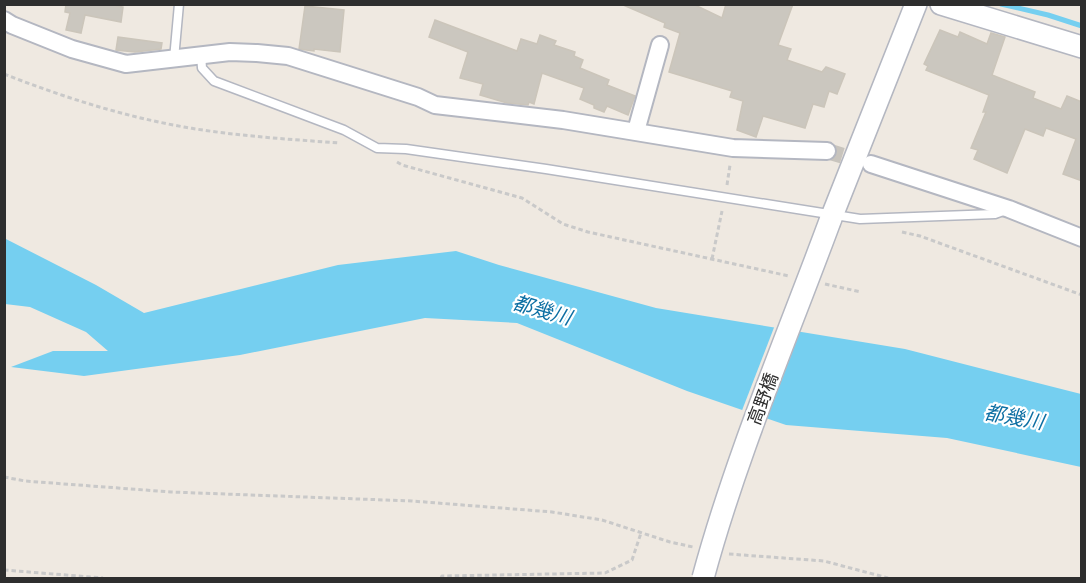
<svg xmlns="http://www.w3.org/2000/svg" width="1086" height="583" font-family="Figtree,'Noto Sans JP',sans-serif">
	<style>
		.water { fill: #75cff0 }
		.pier { fill: #efe9e1 }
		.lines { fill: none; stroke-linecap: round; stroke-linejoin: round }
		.stream { stroke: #75cff0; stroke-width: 5 }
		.building { fill: #cbc7bf; stroke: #cbc5ba; stroke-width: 1.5 }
		.minor-tunnel { stroke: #c8c4bd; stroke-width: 16; stroke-dasharray: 16 8; stroke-linecap: butt }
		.service-casing { stroke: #b4b7c1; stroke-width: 11 }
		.minor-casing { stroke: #b4b7c1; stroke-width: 20 }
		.tertiary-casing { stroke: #b4b7c1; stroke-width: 24 }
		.path { stroke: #c9c9c9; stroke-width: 3; stroke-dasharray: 4.5 3; stroke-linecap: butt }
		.service { stroke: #fff; stroke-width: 8 }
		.minor { stroke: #fff; stroke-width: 16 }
		.tertiary { stroke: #fff; stroke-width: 21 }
		.tertiary-bridge-casing { stroke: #b4b7c1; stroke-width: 24; stroke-linecap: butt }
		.tertiary-bridge { stroke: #fff; stroke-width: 21 }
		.labels { text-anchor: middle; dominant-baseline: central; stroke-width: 4.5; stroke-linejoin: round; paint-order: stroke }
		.street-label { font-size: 18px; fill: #2e2e2e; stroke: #fff }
		.water-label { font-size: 20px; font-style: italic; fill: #0d6fa3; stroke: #fff }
	</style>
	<rect width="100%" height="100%" fill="#efe9e1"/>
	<path class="water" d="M4 238 96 285 144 313 338 265 456 251 499 265 656 308 905 349 1081 394V467L947 438 786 425 687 391 517 323 425 318 240 355 84 376 11 367 53 351H108L86 332 30 307 5 304Z"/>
	<path class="pier" d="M775 325 801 329 766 421 741 413Z"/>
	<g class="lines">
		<path class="stream" d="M1001 4 1048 15 1082 26"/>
	</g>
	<g class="building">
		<path d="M66 4H109L123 7 121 22 85 15 81 33 66 30 70 13 65 12Z"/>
		<path d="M621 4H693L722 18 726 4H793L778 45 791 49 787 60 822 72 826 67 845 74 837 94 829 91 824 107 813 104 805 128 763 116 756 137 737 130 743 101 730 97 732 91 669 72 680 33 664 27 665 23Z"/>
		<path d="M305 6 344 10 340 52 314 49V51L299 49Z"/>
		<path d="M435 20 517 51 521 39 537 44 540 35 556 41 554 45 575 52 574 56 583 60 580 68 609 80 607 85 635 96 628 115 607 106 604 112 594 108V105L580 99 584 88 542 73 534 104 529 102 528 105 507 103 480 95 483 84 460 78 468 52 429 37Z"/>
		<path d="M940 30 958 37 960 32 987 44 991 33 1005 37 992 75 1035 92 1033 98 1061 109 1067 96 1082 102V181L1063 174 1076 139 1046 128 1043 136 1025 129 1007 173 974 159 978 150 971 148 986 112H983L989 95 926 70 928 66 924 64Z"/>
		<path d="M118 37 162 43 161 49 135 52 116 50Z"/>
	</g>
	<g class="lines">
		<path class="minor-tunnel" d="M827 151 866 163"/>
		<defs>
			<g id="service">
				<path d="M201 55 202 68 214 81 344 130 377 148 406 149 546 169 860 219 995 214 1006 210"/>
				<path d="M174 59 179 4"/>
			</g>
			<g id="minor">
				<path d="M4 20 12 25 72 49 126 64 230 52 257 53 288 56 418 97 435 105 563 120 733 148 827 151"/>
				<path d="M636 131 660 45"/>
				<path d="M871 164 1009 209 1082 238"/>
			</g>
			<g id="tertiary">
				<path d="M941 4 1082 47"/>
				<path d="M830 221 916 4"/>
			</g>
		</defs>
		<use href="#service" class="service-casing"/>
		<use href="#minor" class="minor-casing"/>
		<use href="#tertiary" class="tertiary-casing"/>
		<g class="path">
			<path d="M4 74C63 97 122 116 184 127 235 136 287 139 339 143"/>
			<path d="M397 162 402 165 522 198 563 224 588 232 789 276"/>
			<path d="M727 185 730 165"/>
			<path d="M902 232 920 236 1082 295"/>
			<path d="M712 259 722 211"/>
			<path d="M825 284 861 292"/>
			<path d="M4 477 25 481 171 492 412 501 552 512 602 520 670 542 693 547"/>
			<path d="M729 554 824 561 888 578"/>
			<path d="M4 570 103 578"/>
			<path d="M441 578 442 576 605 573 632 560 641 533"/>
		</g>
		<use href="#service" class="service"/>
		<use href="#minor" class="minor"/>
		<use href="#tertiary" class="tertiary"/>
		<defs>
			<path id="tertiary-bridge" d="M703 578C736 456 786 340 830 221"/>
		</defs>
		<use href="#tertiary-bridge" class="tertiary-bridge-casing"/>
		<use href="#tertiary-bridge" class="tertiary-bridge"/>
	</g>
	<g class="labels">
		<g class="street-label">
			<text transform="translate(763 399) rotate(-69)">高野橋</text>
		</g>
		<g class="water-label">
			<text transform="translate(542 310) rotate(16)">都幾川</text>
			<text transform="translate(1014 417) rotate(10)">都幾川</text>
		</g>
	</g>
	<rect width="1086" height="583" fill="none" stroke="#2e2e2e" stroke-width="12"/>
</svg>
